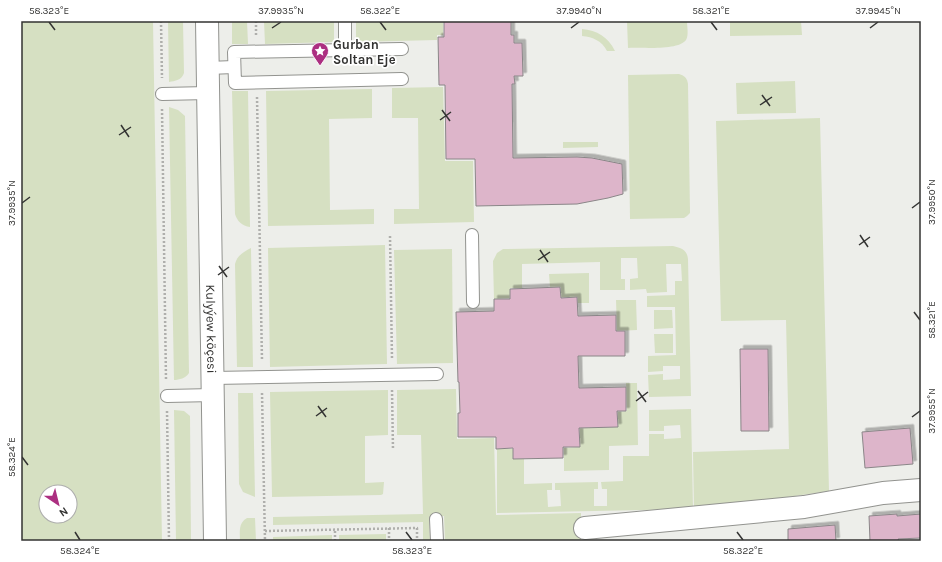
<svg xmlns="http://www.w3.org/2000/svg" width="942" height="562" font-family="Karla,sans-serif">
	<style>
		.green { fill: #d6e0c2; fill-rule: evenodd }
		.building { fill: #ddb5ca; stroke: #8a8688; filter: url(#shadow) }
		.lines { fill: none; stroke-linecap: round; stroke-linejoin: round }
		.lane-casing { stroke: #92938f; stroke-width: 14 }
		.street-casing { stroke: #92938f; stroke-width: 24 }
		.secondary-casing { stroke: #92938f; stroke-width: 24 }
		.path { stroke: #afafac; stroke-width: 2.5; stroke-dasharray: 2 2; stroke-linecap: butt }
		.lane { stroke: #fff; stroke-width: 12 }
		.street { stroke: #fff; stroke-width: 22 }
		.secondary { stroke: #fff; stroke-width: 22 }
		.ticks { fill: none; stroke: #333332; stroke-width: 1.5 }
		.labels { text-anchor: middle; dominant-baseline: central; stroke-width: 3.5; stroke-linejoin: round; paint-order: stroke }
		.poi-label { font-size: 13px; font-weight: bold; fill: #333332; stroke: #fff; text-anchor: start }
		.street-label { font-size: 13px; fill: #333332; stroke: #fff }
		.neatline { fill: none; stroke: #333332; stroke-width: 1.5 }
		.ticks-label { font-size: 10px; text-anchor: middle; fill: #333332 }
	</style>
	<defs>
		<filter id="shadow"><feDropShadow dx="3.5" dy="-3.5" stdDeviation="0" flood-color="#0004"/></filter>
	</defs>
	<rect width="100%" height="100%" fill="#edeeea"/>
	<g class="green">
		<path d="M21 21H153L162 541H21ZM46 492H70V516H46Z"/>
		<path d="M168 21H183L184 73C182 80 175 81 169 82Z"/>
		<path d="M232 21H247L248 44H232Z"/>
		<path d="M264 21H334V42L265 44Z"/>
		<path d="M356 21H443V35H437V40L356 42Z"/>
		<path d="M627 21H687C687 27 689 35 686 40 678 51 641 47 628 48Z"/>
		<path d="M730 21H801L802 35 730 36Z"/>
		<path d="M582 29C597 30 608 37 615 51H607C602 41 593 37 582 36Z"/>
		<path d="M679 74C685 76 687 78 688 84L690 213 687 216 684 218 630 219 628 75Z"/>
		<path d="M795 81 796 113 737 114 736 83Z"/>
		<path d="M443 87 445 161H473L474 222 394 224V209H419L418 118H392V88Z"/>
		<path d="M372 89V118L329 119 330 210 374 209V224L268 226 266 91Z"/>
		<path d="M232 91H248L250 227C242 226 237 221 235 214Z"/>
		<path d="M169 107 178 110 185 116 189 373C186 378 179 380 174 380Z"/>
		<path d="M820 118 829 491 727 506 694 510 693 452 789 449 786 320 721 321 716 121Z"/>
		<path d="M563 142H598V147L563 148Z"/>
		<path d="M385 245 387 364 270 367 268 248Z"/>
		<path d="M673 246C682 248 687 250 688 259L691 396 649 397 648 375 663 374V380L680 379V366H663V371L648 372V356L676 355 675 307H647V296L675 295V281H682L681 264H666L667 292 647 293 646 289 630 290V279L638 278 637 258H621V279H625V290H600V262L522 264V288H510V298L494 299 493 261 497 253 503 249Z"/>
		<path d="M251 248 253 367H237L235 264C237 256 243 252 251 248Z"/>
		<path d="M452 249 453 363 397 364 394 250Z"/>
		<path d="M589 273V303H578L577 297H561V287H550L549 274Z"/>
		<path d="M616 300H636L637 330 617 331Z"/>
		<path d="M654 310H672L673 328 654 329Z"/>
		<path d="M654 334H673V353H655Z"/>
		<path d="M626 383H637L638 445 609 446V470L564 471V448L580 447V428L618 427V412L627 411Z"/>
		<path d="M456 389 457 439 494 438 496 515 581 513V541H445L444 516 429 517 430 541H423V522L273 525V517L423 514 421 435H397V390Z"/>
		<path d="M388 390V435L365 436V483L384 482 383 494 381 495 272 497 270 392Z"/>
		<path d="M238 393H253L255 497 243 492 239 484Z"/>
		<path d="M691 409 693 509 497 513V449H513V459H524V484L552 483V490H547L548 507 561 506 560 490H555V483L598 482V489H594V506H607V489H602L601 482 623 481V456H649V434H664V439L681 438 680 425 664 426V431H649V410Z"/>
		<path d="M174 410 184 411 190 416 191 541H176Z"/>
		<path d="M247 518H255L256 541H240C240 532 238 523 247 518Z"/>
		<path d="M386 534V541H339V535Z"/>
		<path d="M332 535V541H273V537Z"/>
	</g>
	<g class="building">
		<path d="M444 21H511V35H514V43H522L523 76H514L515 84H512L513 158 577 157 592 158 622 164 623 194 608 198 577 204 476 206 475 159H446L445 85H439L438 37H444Z"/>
		<path d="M560 287 561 298 577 297 578 316 616 315V331H625V356H578L579 388 626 387V411H617L618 427 579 428 580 447H563V458L513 459V448L496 449V437H458V413H460L459 382H458L456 312 494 311V299H510V289Z"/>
		<path d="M740 349H768L769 431H741Z"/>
		<path d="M910 428 913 464 865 468 862 432Z"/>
		<path d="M897 514V516L921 514V538L898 539 899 541H870L869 516Z"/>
		<path d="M835 525 836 541H788V529Z"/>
	</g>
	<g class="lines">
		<defs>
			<g id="lane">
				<path d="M345 21V50"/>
				<path d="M402 49 234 52 235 83 402 79"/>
				<path d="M208 68 234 67"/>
				<path d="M162 94 208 93"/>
				<path d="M472 235 473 302"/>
				<path d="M213 378 437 374"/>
				<path d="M167 396 213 395"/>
				<path d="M436 519 437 541"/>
			</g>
			<path id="street" d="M585 528 804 507 883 493 921 490"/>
			<g id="secondary">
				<path id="s1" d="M207 21 215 541"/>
			</g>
		</defs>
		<use href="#lane" class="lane-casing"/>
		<use href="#street" class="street-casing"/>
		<use href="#secondary" class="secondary-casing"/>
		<g class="path">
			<path d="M161 21 162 78"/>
			<path d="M256 21V36"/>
			<path d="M257 97 262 360"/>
			<path d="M162 109 166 380"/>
			<path d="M390 236 392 359"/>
			<path d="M392 390 393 450"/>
			<path d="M262 393 265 541"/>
			<path d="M167 411 169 541"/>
			<path d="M389 528V541"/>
			<path d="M265 531 417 528V541"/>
			<path d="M335 541V530"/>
		</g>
		<use href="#lane" class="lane"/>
		<use href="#street" class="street"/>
		<use href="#secondary" class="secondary"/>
	</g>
	<path class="ticks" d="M49 22 55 30M380 22 386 30M711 22 717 30M272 28 281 22M571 28 579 22M870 28 878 22M762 95 770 106M760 105 772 97M442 110 450 121M440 120 451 112M121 125 129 137M119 135 131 127M22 203 30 197M912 208 920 202M860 235 868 247M859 245 870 237M540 250 548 262M538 260 550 252M219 266 227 277M218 275 229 267M914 312 920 320M638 391 646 402M636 401 648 392M318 406 326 417M316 416 327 408M912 417 920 411M22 457 28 465M75 532 80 540M406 532 412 540M737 532 743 540"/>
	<defs>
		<symbol id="sight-pin" viewBox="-11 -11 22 30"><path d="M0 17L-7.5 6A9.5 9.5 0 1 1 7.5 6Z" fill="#ac2f81" stroke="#fff"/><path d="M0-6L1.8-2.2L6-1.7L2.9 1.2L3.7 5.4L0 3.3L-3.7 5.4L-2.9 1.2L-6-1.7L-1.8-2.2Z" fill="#fff"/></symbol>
	</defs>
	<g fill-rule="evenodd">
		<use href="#sight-pin" x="310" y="41" width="20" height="27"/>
	</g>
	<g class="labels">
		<g class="poi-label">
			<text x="333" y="44">Gurban<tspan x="333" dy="15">Soltan Eje</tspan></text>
		</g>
		<g class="street-label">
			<text stroke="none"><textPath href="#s1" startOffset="308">Kulyýew köçesi</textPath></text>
		</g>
	</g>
	<rect width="942" height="562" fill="none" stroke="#ffffff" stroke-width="44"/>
	<g transform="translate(58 504) rotate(145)"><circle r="19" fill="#ffffff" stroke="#adadad"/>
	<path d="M0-3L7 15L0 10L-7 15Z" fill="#ac2f81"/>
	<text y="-6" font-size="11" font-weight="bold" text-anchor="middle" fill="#333332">N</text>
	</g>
	<rect x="22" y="22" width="898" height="518" class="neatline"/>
	<g class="ticks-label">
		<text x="49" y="14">58.323°E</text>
		<text x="281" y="14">37.9935°N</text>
		<text x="380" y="14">58.322°E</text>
		<text x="579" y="14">37.9940°N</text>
		<text x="711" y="14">58.321°E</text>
		<text x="878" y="14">37.9945°N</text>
		<text transform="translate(931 202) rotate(-90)" y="4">37.9950°N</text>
		<text transform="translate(11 203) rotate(-90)" y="4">37.9935°N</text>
		<text transform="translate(931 320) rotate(-90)" y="4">58.321°E</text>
		<text transform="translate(931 411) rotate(-90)" y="4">37.9955°N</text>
		<text transform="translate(11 457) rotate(-90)" y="4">58.324°E</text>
		<text x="80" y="554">58.324°E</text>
		<text x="412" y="554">58.323°E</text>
		<text x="743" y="554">58.322°E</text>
	</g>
</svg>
